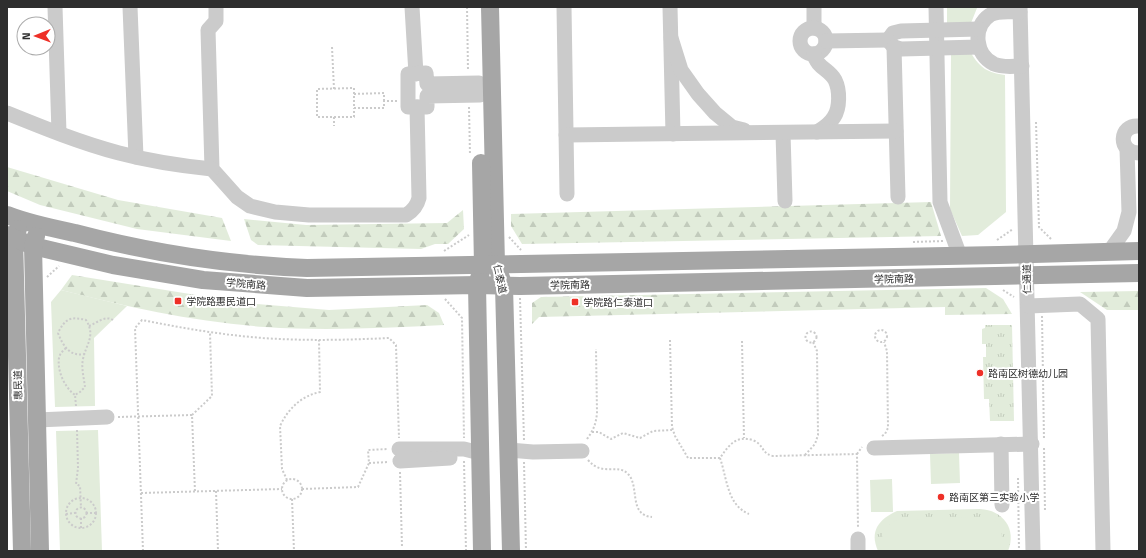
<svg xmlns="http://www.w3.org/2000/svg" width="1146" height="558" font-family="'Titillium Web','Noto Sans SC',sans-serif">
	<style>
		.grass { fill: url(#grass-tufts) }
		.forest { fill: url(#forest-firs) }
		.garden { fill: #e2ecdb }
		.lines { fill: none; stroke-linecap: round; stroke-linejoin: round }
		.path { stroke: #cbcbcb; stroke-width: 2; stroke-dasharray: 2 2; stroke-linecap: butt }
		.minor { stroke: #cbcbcb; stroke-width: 15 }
		.major { stroke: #a6a6a6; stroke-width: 18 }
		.poi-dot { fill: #ee3027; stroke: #fff; stroke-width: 1.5 }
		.labels { text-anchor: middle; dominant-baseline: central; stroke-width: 4; stroke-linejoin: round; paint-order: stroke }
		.street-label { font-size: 10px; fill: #2e2e2e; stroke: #fff }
		.poi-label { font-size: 10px; fill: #2e2e2e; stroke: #fff; text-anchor: start }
	</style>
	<defs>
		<pattern id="grass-tufts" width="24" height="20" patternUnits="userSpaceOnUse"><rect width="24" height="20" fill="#e2ecdb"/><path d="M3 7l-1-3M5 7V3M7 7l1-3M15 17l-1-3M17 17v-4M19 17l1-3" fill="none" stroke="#c2cbbc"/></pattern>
		<pattern id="forest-firs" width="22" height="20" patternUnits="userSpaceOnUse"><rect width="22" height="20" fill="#e2ecdb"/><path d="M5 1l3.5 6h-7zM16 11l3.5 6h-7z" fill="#c2cbbc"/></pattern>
	</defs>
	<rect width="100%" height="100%" fill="#fff"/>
	<g class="grass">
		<path d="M985 325H1012L1014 421H990L989 399H984L983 357H986V344H982V329L985 328Z"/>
		<path d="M980 509C1003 510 1017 529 1008 551H878C869 531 879 519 897 511Z"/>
	</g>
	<g class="forest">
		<path d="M7 167 118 200 222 218 231 241 137 229 40 205 7 191Z"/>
		<path d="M931 202 941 236 522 244 511 226V214Z"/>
		<path d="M463 210 464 229 448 244H435L421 249 258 245 251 240 244 219 306 225 447 223Z"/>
		<path d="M72 275 246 303 329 310 427 305 439 313 444 325C384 328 324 331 265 327 195 322 128 307 61 290Z"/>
		<path d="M986 288 1003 299 1012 314 945 315V307L539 317 532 324V303L541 297Z"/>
		<path d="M1139 291V310H1107L1080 292Z"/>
	</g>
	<g class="garden">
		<path d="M947 7H979L977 8 971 23 947 25Z"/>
		<path d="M971 53C980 68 988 73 1005 75L1006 212 978 235 962 236 950 209 951 54Z"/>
		<path d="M61 290 127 306 94 338 95 406 55 407 51 302Z"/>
		<path d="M98 430 102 551H60L56 431Z"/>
		<path d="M959 453 960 483 931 484 930 454Z"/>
		<path d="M892 479 893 512H871L870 480Z"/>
		<path d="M985 517C1001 520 1007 538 997 551H886C878 538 883 525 897 520Z"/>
	</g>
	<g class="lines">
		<g class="path">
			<path d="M467 7 468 71"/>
			<path d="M332 47 334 89"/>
			<path d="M354 94V88L317 89V117H354V108"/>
			<path d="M384 101V93L354 94V108H384V101H397"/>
			<path d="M469 107 470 155"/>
			<path d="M334 117V126"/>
			<path d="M1036 122 1039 227 1052 240"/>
			<path d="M509 237 521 250"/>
			<path d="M997 240 1013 229"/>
			<path d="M913 242 943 241"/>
			<path d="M444 251 469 235"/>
			<path d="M47 277 59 266"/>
			<path d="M1003 290 1014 297"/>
			<path d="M520 298 524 440"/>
			<path d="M445 299 462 318 464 438"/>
			<path d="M1042 316 1044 440"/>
			<path d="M89 326C97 323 105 315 113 320"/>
			<circle cx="881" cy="336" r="6"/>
			<circle cx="811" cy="337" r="5.5"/>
			<path d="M670 340 672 427 675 436 688 458H720C727 448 734 437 747 439 751 439 756 441 759 444 764 449 764 454 773 456L857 454 858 528"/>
			<path d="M742 341 744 438"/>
			<path d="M66 348C63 351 60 353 59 358 57 371 65 388 75 395"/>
			<path d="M76 406 75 395 80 392 85 387C84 378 81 368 83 359 86 344 96 336 86 320 70 316 65 319 58 333 63 346 70 357 85 354"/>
			<path d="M192 415 212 396 210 333"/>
			<path d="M118 417 192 415 195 492"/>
			<path d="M77 430 78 468 76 484 80 486 81 508"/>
			<path d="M592 432H599L611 439 623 433 640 438 653 431 672 430"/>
			<path d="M882 436 885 434 888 428 887 351 884 342"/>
			<path d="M587 439C593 431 596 424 597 413L596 349"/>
			<path d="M1044 448 1045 512"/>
			<path d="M857 454 862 447"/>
			<path d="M805 455 815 444 818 435 817 351 813 342"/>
			<path d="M720 458C727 478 727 505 749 514"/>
			<path d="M588 460C602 477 618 463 628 474 640 486 628 515 652 517"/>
			<path d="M464 461 466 551"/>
			<path d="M524 462 526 551"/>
			<path d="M369 463 389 462"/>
			<path d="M400 472 402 547"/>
			<path d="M1018 478 1019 551"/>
			<circle cx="292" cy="489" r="10"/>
			<path d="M287 480 282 469 280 426C288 409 301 396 320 392L319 340"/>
			<path d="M302 489 358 487 369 463 368 450 388 449"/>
			<path d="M216 491 218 551"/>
			<path d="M141 493 282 489"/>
			<circle cx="81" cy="513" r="15"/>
			<path d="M292 499 294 551"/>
			<circle cx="81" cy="513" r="5.5"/>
			<path d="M86 513H96"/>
			<path d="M66 514 75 513"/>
			<path d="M81 518V528"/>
			<path d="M143 551 135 328 142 320C182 328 222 335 263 338 305 341 347 340 389 338L396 345 399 438"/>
		</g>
		<g class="minor">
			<path d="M55 7 59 133"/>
			<path d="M130 7 136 157"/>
			<path d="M216 7V21L208 30 212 169 237 197 250 206 275 212 309 215H406C413 211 417 206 419 198L417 107"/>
			<path d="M412 7 416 74"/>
			<path d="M564 7 567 194"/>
			<path d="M670 7 673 134"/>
			<path d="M814 7V28"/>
			<path d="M936 7 940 202 960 256"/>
			<path d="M1020 7 1033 551"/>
			<path d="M1020 12C1011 12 998 10 990 15 972 27 975 55 994 64 1003 68 1013 66 1022 66"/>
			<circle cx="813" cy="41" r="13"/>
			<path d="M979 29 901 31 893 33 888 40 894 47 901 49 979 47"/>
			<path d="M671 38 681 70 698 94 715 113 732 127 744 130"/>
			<path d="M826 41 888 40"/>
			<path d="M894 47 898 197"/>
			<path d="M814 54C817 68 829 69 835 80 840 90 840 108 834 117 830 124 824 128 817 132"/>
			<path d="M479 83 427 84 426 73 408 74V107H427V96L480 95"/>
			<path d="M7 113C44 128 81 143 119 153 149 161 182 166 212 169"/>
			<path d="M1139 126C1119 124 1117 153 1139 153"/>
			<path d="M783 133 785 201"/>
			<path d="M566 135 896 131"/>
			<path d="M1109 252 1124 231 1129 212 1127 149"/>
			<path d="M1028 306 1080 304 1098 319 1103 551"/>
			<path d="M37 420 107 417"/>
			<path d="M1001 444 1002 505"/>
			<path d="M874 448 1032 444"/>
			<path d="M399 449H464L480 453"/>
			<path d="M509 450 533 452 582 451"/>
			<path d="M400 461 450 458"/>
			<path d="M858 539V551"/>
		</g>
		<g class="major">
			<path d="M490 7 496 264 504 286 511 551"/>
			<path d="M481 163 483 265 477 285 482 551"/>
			<path d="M7 215C30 224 51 228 75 233 151 253 228 265 307 268L999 255 1139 251"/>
			<path d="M18 229 14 238 22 551"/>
			<path d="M7 235 33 246 113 265 203 280 307 288 477 285 520 286 1139 273"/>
			<path d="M36 236 33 246 40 551"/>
		</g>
	</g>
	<g class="poi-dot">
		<rect x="174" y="297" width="8" height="8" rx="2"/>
		<rect x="571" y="298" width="8" height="8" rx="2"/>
		<circle cx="980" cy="373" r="4"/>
		<circle cx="941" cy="497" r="4"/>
	</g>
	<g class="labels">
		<g class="street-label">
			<text transform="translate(500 279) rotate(78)">仁泰道</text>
			<text transform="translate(894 279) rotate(-1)">学院南路</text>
			<text transform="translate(1027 279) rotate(-91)">仁通道</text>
			<text transform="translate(246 284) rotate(5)">学院南路</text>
			<text transform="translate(570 285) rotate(-1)">学院南路</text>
			<text transform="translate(18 385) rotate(-91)">惠民道</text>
		</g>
		<g class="poi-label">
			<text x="186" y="301">学院路惠民道口</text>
			<text x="583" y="302">学院路仁泰道口</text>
			<text x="988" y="373">路南区树德幼儿园</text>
			<text x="949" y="497">路南区第三实验小学</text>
		</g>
	</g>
	<rect width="1146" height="558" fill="none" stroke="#2e2e2e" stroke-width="16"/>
	<g transform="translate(36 36) rotate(269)"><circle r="19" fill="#ffffff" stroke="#ababab"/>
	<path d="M0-3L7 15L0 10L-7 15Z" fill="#ee3027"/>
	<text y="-6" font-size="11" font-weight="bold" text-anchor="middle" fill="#2e2e2e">N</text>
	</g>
</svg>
